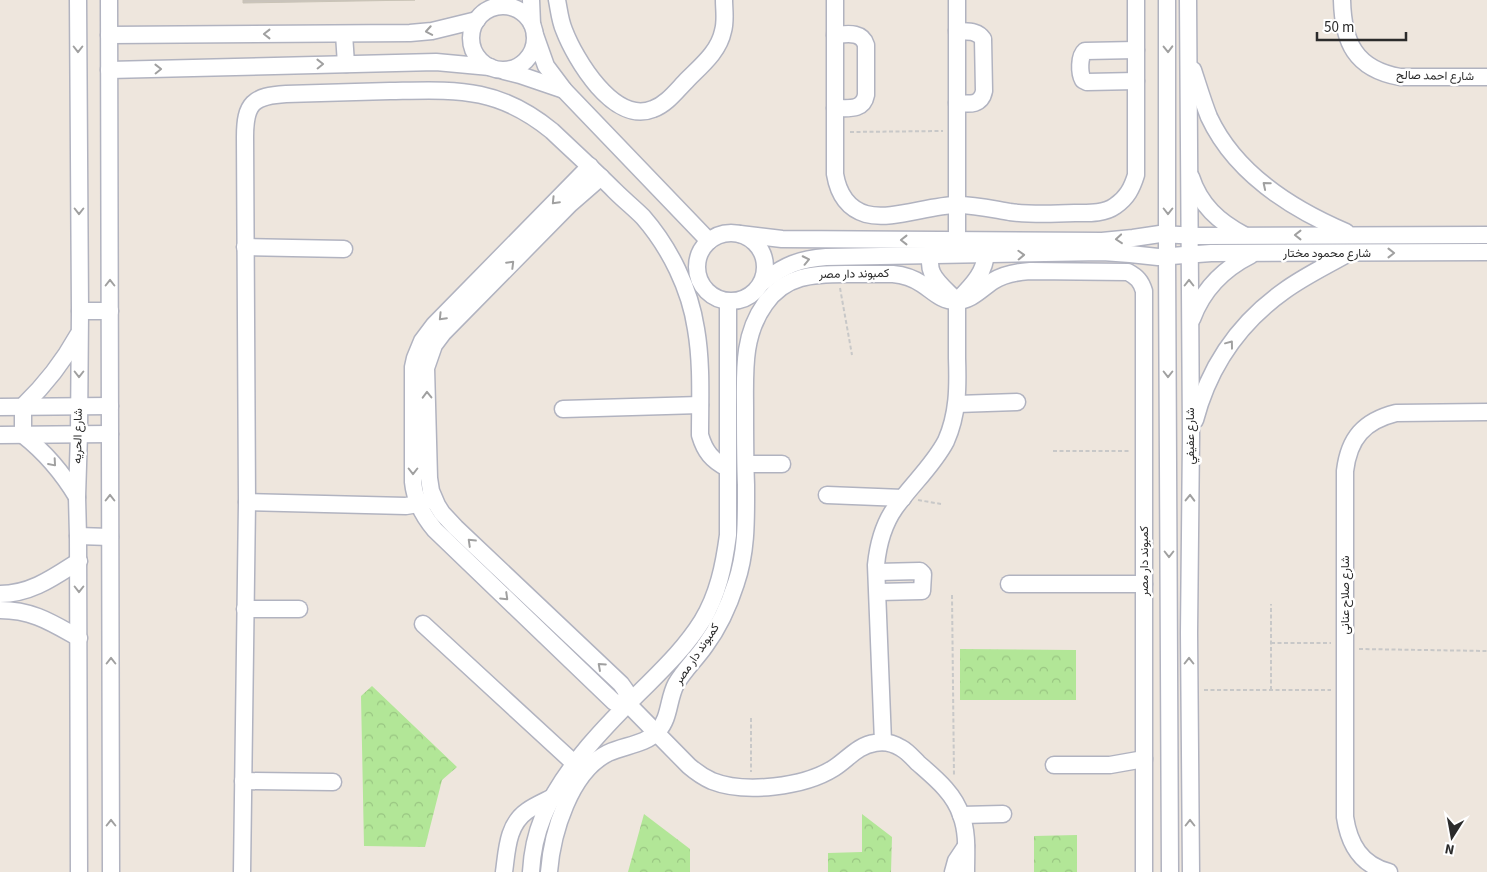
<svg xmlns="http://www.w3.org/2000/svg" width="1487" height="872" font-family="'Source Sans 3',Vazirmatn,sans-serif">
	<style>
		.park { fill: url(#park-crowns) }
		.building { fill: #c9c3bc; stroke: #c9c3b6 }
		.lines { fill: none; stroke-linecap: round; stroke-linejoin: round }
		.minor-casing { stroke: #b1b3c0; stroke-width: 19 }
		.path { stroke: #c8c8c8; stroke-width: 2; stroke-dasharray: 4 2.5; stroke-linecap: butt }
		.minor { stroke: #fff; stroke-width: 16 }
		.oneway { stroke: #a0a0a0 }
		.labels { text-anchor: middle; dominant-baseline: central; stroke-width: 5; stroke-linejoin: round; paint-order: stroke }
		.street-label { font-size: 12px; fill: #2b2b2b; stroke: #fff }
	</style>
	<defs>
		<pattern id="park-crowns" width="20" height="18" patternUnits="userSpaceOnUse" patternTransform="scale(1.25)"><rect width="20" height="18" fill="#b2e697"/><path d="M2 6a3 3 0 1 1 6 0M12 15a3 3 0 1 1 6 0" fill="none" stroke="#99c582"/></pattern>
	</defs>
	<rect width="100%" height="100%" fill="#eee6dd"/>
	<g class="park">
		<path d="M960 649 1076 650V700H960Z"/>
		<path d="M372 686 457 767 442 780 425 847 364 846 361 696Z"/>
		<path d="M644 814 690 849V872H628Z"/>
		<path d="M862 814 892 837 891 872H828V853L862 852Z"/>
		<path d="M1077 835V872H1034V836Z"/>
	</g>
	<path class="building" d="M243 0H415L243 3Z"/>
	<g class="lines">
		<defs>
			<g id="minor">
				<path d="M78 0 80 311 79 433 77 497 78 536 79 872"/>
				<path d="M109 0 111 872"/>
				<path d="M531 0 532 24"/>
				<path d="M557 0C559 10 560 21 564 30 575 59 614 125 653 109 667 104 677 90 688 79 702 65 719 51 723 31 726 21 724 10 724 0"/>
				<path d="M835 0V174C838 192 846 208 866 214 891 221 929 205 957 205 975 205 992 209 1010 212 1031 215 1053 214 1075 213 1088 213 1104 214 1115 206 1127 198 1132 188 1136 175V0"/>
				<path d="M1167 0V257L1170 872"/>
				<path d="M1188 0 1191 437 1189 633 1191 872"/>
				<path d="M1342 0C1343 42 1355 69 1400 77H1487"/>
				<circle cx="503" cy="38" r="32"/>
				<path d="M344 34 346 64"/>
				<path d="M109 35 410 33 432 31 477 20"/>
				<path d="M535 35 546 66 564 90 709 241"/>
				<path d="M1136 50 1085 51C1079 56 1079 73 1083 80L1087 82 1136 81"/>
				<path d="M109 70 436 62 490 67"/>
				<path d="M1193 70C1198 85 1203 102 1209 117 1235 173 1292 209 1346 232"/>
				<path d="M504 71 520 75 564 90"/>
				<path d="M957 103C969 104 981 106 984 91L983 39C977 30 967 32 957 31"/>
				<path d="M835 108C848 108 863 111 866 95V45C862 31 847 34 835 35"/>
				<path d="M590 166 434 325 422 341 415 358 413 367V482C415 501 423 516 435 530L614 702 628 704 689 766C696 772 703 777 712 781 745 794 804 787 834 768 847 760 858 745 875 743 884 741 893 743 901 748 907 751 913 758 918 763 935 778 954 793 961 815 968 833 966 853 966 872"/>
				<path d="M601 177 570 204 443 333 434 345 426 368 429 478 431 491 437 505 442 513 456 528 621 684 626 691 628 704"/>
				<path d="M1191 177C1200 205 1219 222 1244 235"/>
				<circle cx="731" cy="267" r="34"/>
				<path d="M740 234 782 239 1102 241 1133 238 1160 234 1199 236 1487 235"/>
				<path d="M957 240V0"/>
				<path d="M935 246C921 272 939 283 956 300"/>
				<path d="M245 247 344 249"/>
				<path d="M763 282C784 265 800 259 826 257L1103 252 1130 254 1158 257 1211 253 1487 252"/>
				<path d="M80 311H110"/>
				<path d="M1192 319C1203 289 1223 269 1251 255"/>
				<path d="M957 404 1017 402"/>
				<path d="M0 407 110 406"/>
				<path d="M563 409 700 405"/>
				<path d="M1195 420C1209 367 1239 323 1284 291 1303 277 1326 266 1347 254"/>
				<path d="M0 435 110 434"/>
				<path d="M746 464H782"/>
				<path d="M827 495 903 498"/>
				<path d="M77 497C62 472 46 453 23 435V406C45 385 63 362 78 335"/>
				<path d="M247 502 406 506 418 504 429 500"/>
				<path d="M78 536 110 537"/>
				<path d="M877 572 920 571 923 574 922 591 878 592"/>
				<path d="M1009 584H1144"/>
				<path d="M0 594C31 594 54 577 79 561"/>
				<path d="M245 609H299"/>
				<path d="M0 610C33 610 52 623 79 638"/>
				<path d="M423 624 575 764"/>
				<path d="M883 742 876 565C878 545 883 525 895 508 911 485 933 466 946 441 958 414 958 387 957 358 957 339 957 320 957 301 972 286 989 269 985 247"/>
				<path d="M1054 765H1110L1144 759"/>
				<path d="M243 781 333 782"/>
				<path d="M961 815 1003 814"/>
				<path d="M242 872 247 502 245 137C245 103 253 96 286 94 321 93 355 92 390 91 456 90 497 86 552 131 573 151 594 170 615 191 624 200 634 208 643 217 670 248 690 289 696 329 702 364 700 400 700 435 705 452 712 460 727 468"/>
				<path d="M504 872C507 851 507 825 527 811 534 806 543 802 551 798"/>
				<path d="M531 872C532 853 536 834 543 817 563 768 610 721 648 684 668 664 687 645 702 621 718 595 724 565 728 535V302"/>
				<path d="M549 872C552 833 570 772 608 753 625 745 645 745 658 731 670 718 668 699 676 684 684 670 696 659 705 646 719 627 729 605 736 583 747 551 746 518 746 485 745 460 745 435 745 410 745 373 742 336 765 304 785 275 813 274 846 274 861 274 877 274 893 274 904 275 913 278 922 284 933 291 941 301 956 301 971 301 981 289 993 281 1004 274 1016 272 1030 271L1128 272C1137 277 1141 281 1144 291V872"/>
				<path d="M953 872 956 861 966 846"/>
				<path d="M1389 872C1361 865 1349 844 1345 817V471C1349 438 1364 421 1396 413L1487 412"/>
			</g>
		</defs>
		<use href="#minor" class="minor-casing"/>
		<g class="path">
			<path d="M850 132 943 131"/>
			<path d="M840 288 852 355"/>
			<path d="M1053 451H1131"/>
			<path d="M918 500 941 504"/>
			<path d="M952 595 954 776"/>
			<path d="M1271 643H1331"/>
			<path d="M1359 649 1487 651"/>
			<path d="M1204 690H1331"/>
			<path d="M1271 690V604"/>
			<path d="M751 718V772"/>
		</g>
		<use href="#minor" class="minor"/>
	</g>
	<defs><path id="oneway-chevron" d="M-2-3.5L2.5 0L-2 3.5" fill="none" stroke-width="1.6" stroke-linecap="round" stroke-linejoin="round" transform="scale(1.25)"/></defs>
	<g class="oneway">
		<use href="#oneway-chevron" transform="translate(429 31) rotate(170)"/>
		<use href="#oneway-chevron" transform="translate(267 34) rotate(180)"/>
		<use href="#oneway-chevron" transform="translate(78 49) rotate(90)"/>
		<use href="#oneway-chevron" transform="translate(1168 49) rotate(89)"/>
		<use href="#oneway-chevron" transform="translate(320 64) rotate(-1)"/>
		<use href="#oneway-chevron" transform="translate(158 69) rotate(-1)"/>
		<use href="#oneway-chevron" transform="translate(1266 185) rotate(-140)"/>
		<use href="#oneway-chevron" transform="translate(555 201) rotate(134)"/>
		<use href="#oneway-chevron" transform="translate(79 211) rotate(90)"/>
		<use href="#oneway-chevron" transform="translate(1168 211) rotate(90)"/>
		<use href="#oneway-chevron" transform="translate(1298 235) rotate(-180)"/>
		<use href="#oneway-chevron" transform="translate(1119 239) rotate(175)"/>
		<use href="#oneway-chevron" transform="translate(904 240) rotate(-180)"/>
		<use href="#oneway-chevron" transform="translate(1391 253)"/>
		<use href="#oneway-chevron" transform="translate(1021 255) rotate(-2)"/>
		<use href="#oneway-chevron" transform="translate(806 260) rotate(-12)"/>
		<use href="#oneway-chevron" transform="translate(511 264) rotate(-45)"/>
		<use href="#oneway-chevron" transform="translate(110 283) rotate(-90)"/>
		<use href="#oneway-chevron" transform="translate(1189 283) rotate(-90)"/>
		<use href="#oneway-chevron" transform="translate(442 317) rotate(134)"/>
		<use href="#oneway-chevron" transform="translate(1230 344) rotate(-53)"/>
		<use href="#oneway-chevron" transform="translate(79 374) rotate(90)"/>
		<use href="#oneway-chevron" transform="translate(1168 374) rotate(90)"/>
		<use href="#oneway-chevron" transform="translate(427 395) rotate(-91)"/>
		<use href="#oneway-chevron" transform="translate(53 463) rotate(49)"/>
		<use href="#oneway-chevron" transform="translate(413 471) rotate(90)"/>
		<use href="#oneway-chevron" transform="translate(110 498) rotate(-90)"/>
		<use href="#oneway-chevron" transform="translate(1190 498) rotate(-89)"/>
		<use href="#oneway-chevron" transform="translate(471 542) rotate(-136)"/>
		<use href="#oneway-chevron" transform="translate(1169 554) rotate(90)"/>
		<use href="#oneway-chevron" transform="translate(79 589) rotate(90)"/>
		<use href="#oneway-chevron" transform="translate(505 597) rotate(44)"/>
		<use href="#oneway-chevron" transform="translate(111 661) rotate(-90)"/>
		<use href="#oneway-chevron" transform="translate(1189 661) rotate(-90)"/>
		<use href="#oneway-chevron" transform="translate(601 666) rotate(-138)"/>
		<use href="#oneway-chevron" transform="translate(111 823) rotate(-90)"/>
		<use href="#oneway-chevron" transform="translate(1190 823) rotate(-90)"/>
	</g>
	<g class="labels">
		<g class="street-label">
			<text transform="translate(1435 76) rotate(1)">شارع احمد صالح</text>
			<text x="1327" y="253">شارع محمود مختار</text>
			<text transform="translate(854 274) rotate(-1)">كمبوند دار مصر</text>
			<text transform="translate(78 436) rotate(-89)">شارع الحريه</text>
			<text transform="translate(1190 436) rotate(-90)">شارع عفيفي</text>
			<text transform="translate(1144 561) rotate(-90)">كمبوند دار مصر</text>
			<text transform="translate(1345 595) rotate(-90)">شارع صلاح عنانى</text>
			<text transform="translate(697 654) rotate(-56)">كمبوند دار مصر</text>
		</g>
	</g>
	<g transform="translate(1452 837) rotate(191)" stroke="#ffffff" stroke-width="4" paint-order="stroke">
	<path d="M0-4L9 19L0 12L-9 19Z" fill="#2b2b2b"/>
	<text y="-8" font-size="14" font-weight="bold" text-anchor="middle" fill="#2b2b2b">N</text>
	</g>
	<path d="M1317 32v8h89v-8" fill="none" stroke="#2b2b2b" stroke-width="2.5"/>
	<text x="1324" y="32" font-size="15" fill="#2b2b2b" stroke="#ffffff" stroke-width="4" paint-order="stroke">50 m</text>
</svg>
